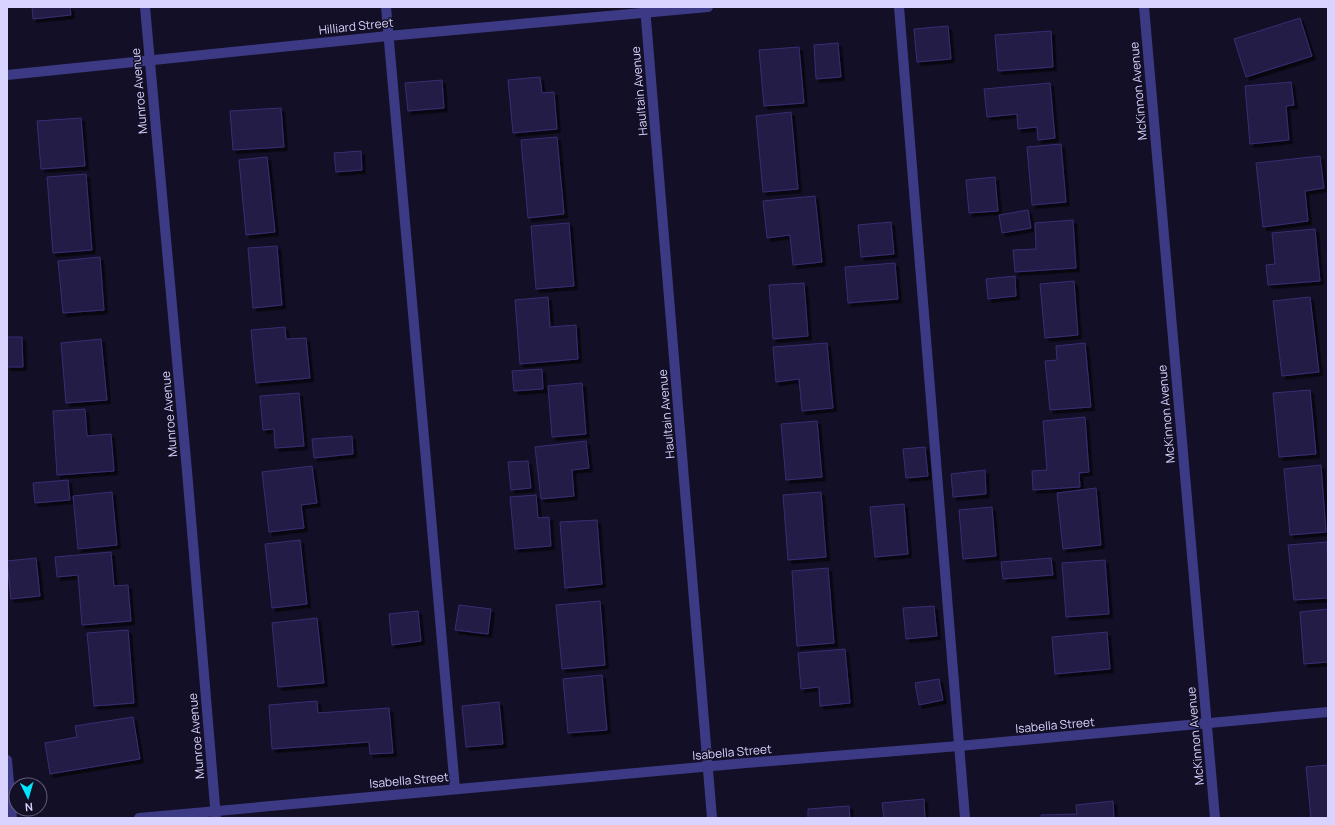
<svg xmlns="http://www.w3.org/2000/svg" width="1335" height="825" font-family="Manrope,sans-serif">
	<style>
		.building { fill: #241b47; stroke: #3b2d73; filter: url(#shadow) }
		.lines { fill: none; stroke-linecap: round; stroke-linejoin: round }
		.lane { stroke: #3d3a85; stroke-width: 10 }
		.street { stroke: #3d3a85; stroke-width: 10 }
		.labels { text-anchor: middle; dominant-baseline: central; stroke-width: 3; stroke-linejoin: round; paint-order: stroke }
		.street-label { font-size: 12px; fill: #d9d4ff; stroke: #130f26 }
	</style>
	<defs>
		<filter id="shadow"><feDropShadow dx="3.5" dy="3.5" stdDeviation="0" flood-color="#0009"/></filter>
	</defs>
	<rect width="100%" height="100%" fill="#130f26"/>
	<g class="building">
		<path d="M32 7H70L71 15 33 19Z"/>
		<path d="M1300 18 1312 56 1246 77 1234 39Z"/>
		<path d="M948 26 951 59 917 62 914 29Z"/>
		<path d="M1051 31 1053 67 998 71 995 35Z"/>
		<path d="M838 43 841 77 816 79 814 45Z"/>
		<path d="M799 47 804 103 764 106 759 50Z"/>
		<path d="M540 77 542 93 554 92 557 129 513 133 508 80Z"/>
		<path d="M442 80 444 108 408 111 405 83Z"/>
		<path d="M1291 82 1294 105 1286 106 1289 140 1250 144 1245 86Z"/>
		<path d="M1050 83 1055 138 1038 140 1037 127 1018 129 1017 114 987 117 984 89Z"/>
		<path d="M281 108 284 147 233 150 230 111Z"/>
		<path d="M791 112 798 189 763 192 756 116Z"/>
		<path d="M81 118 85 166 41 169 37 121Z"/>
		<path d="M557 137 564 214 528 218 521 140Z"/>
		<path d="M1061 144 1066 202 1032 205 1027 147Z"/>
		<path d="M361 151 362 170 336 172 334 153Z"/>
		<path d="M1320 156 1324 188 1305 191 1308 221 1263 227 1256 163Z"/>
		<path d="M267 157 275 232 246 235 239 160Z"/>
		<path d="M86 174 92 250 53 253 47 177Z"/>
		<path d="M995 177 998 211 969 213 966 180Z"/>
		<path d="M815 196 822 262 793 265 790 235 767 238 763 201Z"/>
		<path d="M1028 210 1031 228 1002 233 999 215Z"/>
		<path d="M1073 220 1076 268 1015 272 1013 250 1036 249 1035 223Z"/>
		<path d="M891 222 894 254 861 257 858 225Z"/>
		<path d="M569 223 574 286 536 289 531 226Z"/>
		<path d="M1315 229 1320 281 1268 285 1266 265 1275 264 1272 233Z"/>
		<path d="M277 246 282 305 253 308 248 248Z"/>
		<path d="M100 257 104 310 63 313 58 261Z"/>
		<path d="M895 263 898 299 848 303 845 267Z"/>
		<path d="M1015 276 1016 296 988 299 986 279Z"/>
		<path d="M1074 281 1078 335 1045 338 1040 284Z"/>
		<path d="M804 283 808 336 773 339 769 285Z"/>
		<path d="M548 297 550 327 576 325 578 359 520 364 515 300Z"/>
		<path d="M1310 297 1319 372 1282 376 1273 301Z"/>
		<path d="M285 327 286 339 306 338 310 378 256 383 251 330Z"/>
		<path d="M7 337H22L23 367H7Z"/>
		<path d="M101 339 107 400 66 403 61 343Z"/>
		<path d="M827 343 833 408 802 411 799 379 776 382 773 347Z"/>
		<path d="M1085 343 1091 407 1050 410 1045 361 1057 360 1056 346Z"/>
		<path d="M542 369 543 389 514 391 512 371Z"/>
		<path d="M582 383 586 434 552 437 548 386Z"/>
		<path d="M1310 390 1316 454 1279 457 1273 393Z"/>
		<path d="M299 393 304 446 275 448 274 429 263 430 260 396Z"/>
		<path d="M85 409 87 436 111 434 114 471 57 475 53 411Z"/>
		<path d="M1085 417 1089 472 1079 473 1080 487 1033 490 1032 471 1047 470 1043 421Z"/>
		<path d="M817 421 822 477 786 480 781 424Z"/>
		<path d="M352 436 353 454 314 458 312 439Z"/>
		<path d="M586 441 589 468 572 470 574 496 541 499 535 447Z"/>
		<path d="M925 447 928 476 906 478 903 449Z"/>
		<path d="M528 461 531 488 511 490 508 462Z"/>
		<path d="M1321 465 1326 532 1290 535 1284 469Z"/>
		<path d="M312 466 317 503 301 505 304 528 269 532 262 472Z"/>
		<path d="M985 470 986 494 953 497 951 474Z"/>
		<path d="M68 480 70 500 35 503 33 483Z"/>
		<path d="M1096 488 1101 545 1063 549 1057 493Z"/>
		<path d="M112 492 117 545 78 549 73 496Z"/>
		<path d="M821 492 826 557 788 560 783 495Z"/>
		<path d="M536 495 538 518 549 517 551 546 515 549 510 497Z"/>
		<path d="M904 504 908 554 875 557 870 507Z"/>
		<path d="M992 507 996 556 963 559 959 510Z"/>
		<path d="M597 520 602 584 565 588 560 522Z"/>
		<path d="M300 540 307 604 272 608 265 544Z"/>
		<path d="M1327 542 1328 598 1294 600 1288 545Z"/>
		<path d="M111 552 114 586 128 585 131 621 82 625 78 575 57 577 55 557Z"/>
		<path d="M36 558 40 596 11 599 7 561Z"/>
		<path d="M1051 558 1053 575 1003 579 1001 562Z"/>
		<path d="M1105 560 1109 614 1066 617 1062 563Z"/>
		<path d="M828 568 834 643 797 646 792 571Z"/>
		<path d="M600 601 605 665 562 669 556 605Z"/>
		<path d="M459 605 491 609 488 634 455 630Z"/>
		<path d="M934 606 937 636 906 639 903 608Z"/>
		<path d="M1328 609V662L1304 664 1300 612Z"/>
		<path d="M418 611 421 641 392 645 389 614Z"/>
		<path d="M317 618 324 683 278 687 272 623Z"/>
		<path d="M128 630 134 703 94 706 87 633Z"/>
		<path d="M1107 632 1110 669 1055 674 1052 637Z"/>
		<path d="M845 649 850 703 820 706 819 687 801 689 798 653Z"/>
		<path d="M602 675 607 730 568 733 563 679Z"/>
		<path d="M939 679 943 700 919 705 915 683Z"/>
		<path d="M317 701 318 713 389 708 393 753 370 754 369 742 272 749 269 705Z"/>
		<path d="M499 702 503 744 466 747 462 706Z"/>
		<path d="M133 717 140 759 50 774 45 743 77 737 75 726Z"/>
		<path d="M1328 765V818H1311L1306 767Z"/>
		<path d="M924 799 925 818H884L882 803Z"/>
		<path d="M1113 801 1114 818H1041V815L1077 814 1076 805Z"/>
		<path d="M849 806 850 818H808V809Z"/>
	</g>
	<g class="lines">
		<g class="lane">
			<path d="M386 7 455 789"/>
			<path d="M899 7 965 818"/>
			<path d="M7 760 12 818"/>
		</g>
		<g class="street">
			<path d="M145 7 187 471 216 818"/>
			<path d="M645 7 712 818"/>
			<path d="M1144 7 1215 818"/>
			<path d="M7 75 388 36 708 7"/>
			<path d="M139 818 746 763 959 746 1328 712"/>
		</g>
	</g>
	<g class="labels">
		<g class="street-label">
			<text transform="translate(356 26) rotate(-6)">Hilliard Street</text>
			<text transform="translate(139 91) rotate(-95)">Munroe Avenue</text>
			<text transform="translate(639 91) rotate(-95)">Haultain Avenue</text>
			<text transform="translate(1138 91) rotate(-95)">McKinnon Avenue</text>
			<text transform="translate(169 414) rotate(-95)">Munroe Avenue</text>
			<text transform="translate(666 414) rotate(-95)">Haultain Avenue</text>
			<text transform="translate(1166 414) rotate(-95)">McKinnon Avenue</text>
			<text transform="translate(1055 725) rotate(-5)">Isabella Street</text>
			<text transform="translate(196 736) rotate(-95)">Munroe Avenue</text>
			<text transform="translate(1195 736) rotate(-95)">McKinnon Avenue</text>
			<text transform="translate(732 752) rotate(-5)">Isabella Street</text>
			<text transform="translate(409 780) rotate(-5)">Isabella Street</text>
		</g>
	</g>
	<rect width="1335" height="825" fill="none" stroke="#d9d4ff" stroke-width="16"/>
	<g transform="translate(28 797) rotate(175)"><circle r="19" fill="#130f26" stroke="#625e7d"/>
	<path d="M0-3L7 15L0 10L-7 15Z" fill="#00e5ff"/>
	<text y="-6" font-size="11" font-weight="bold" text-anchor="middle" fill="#d9d4ff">N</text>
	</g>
</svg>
